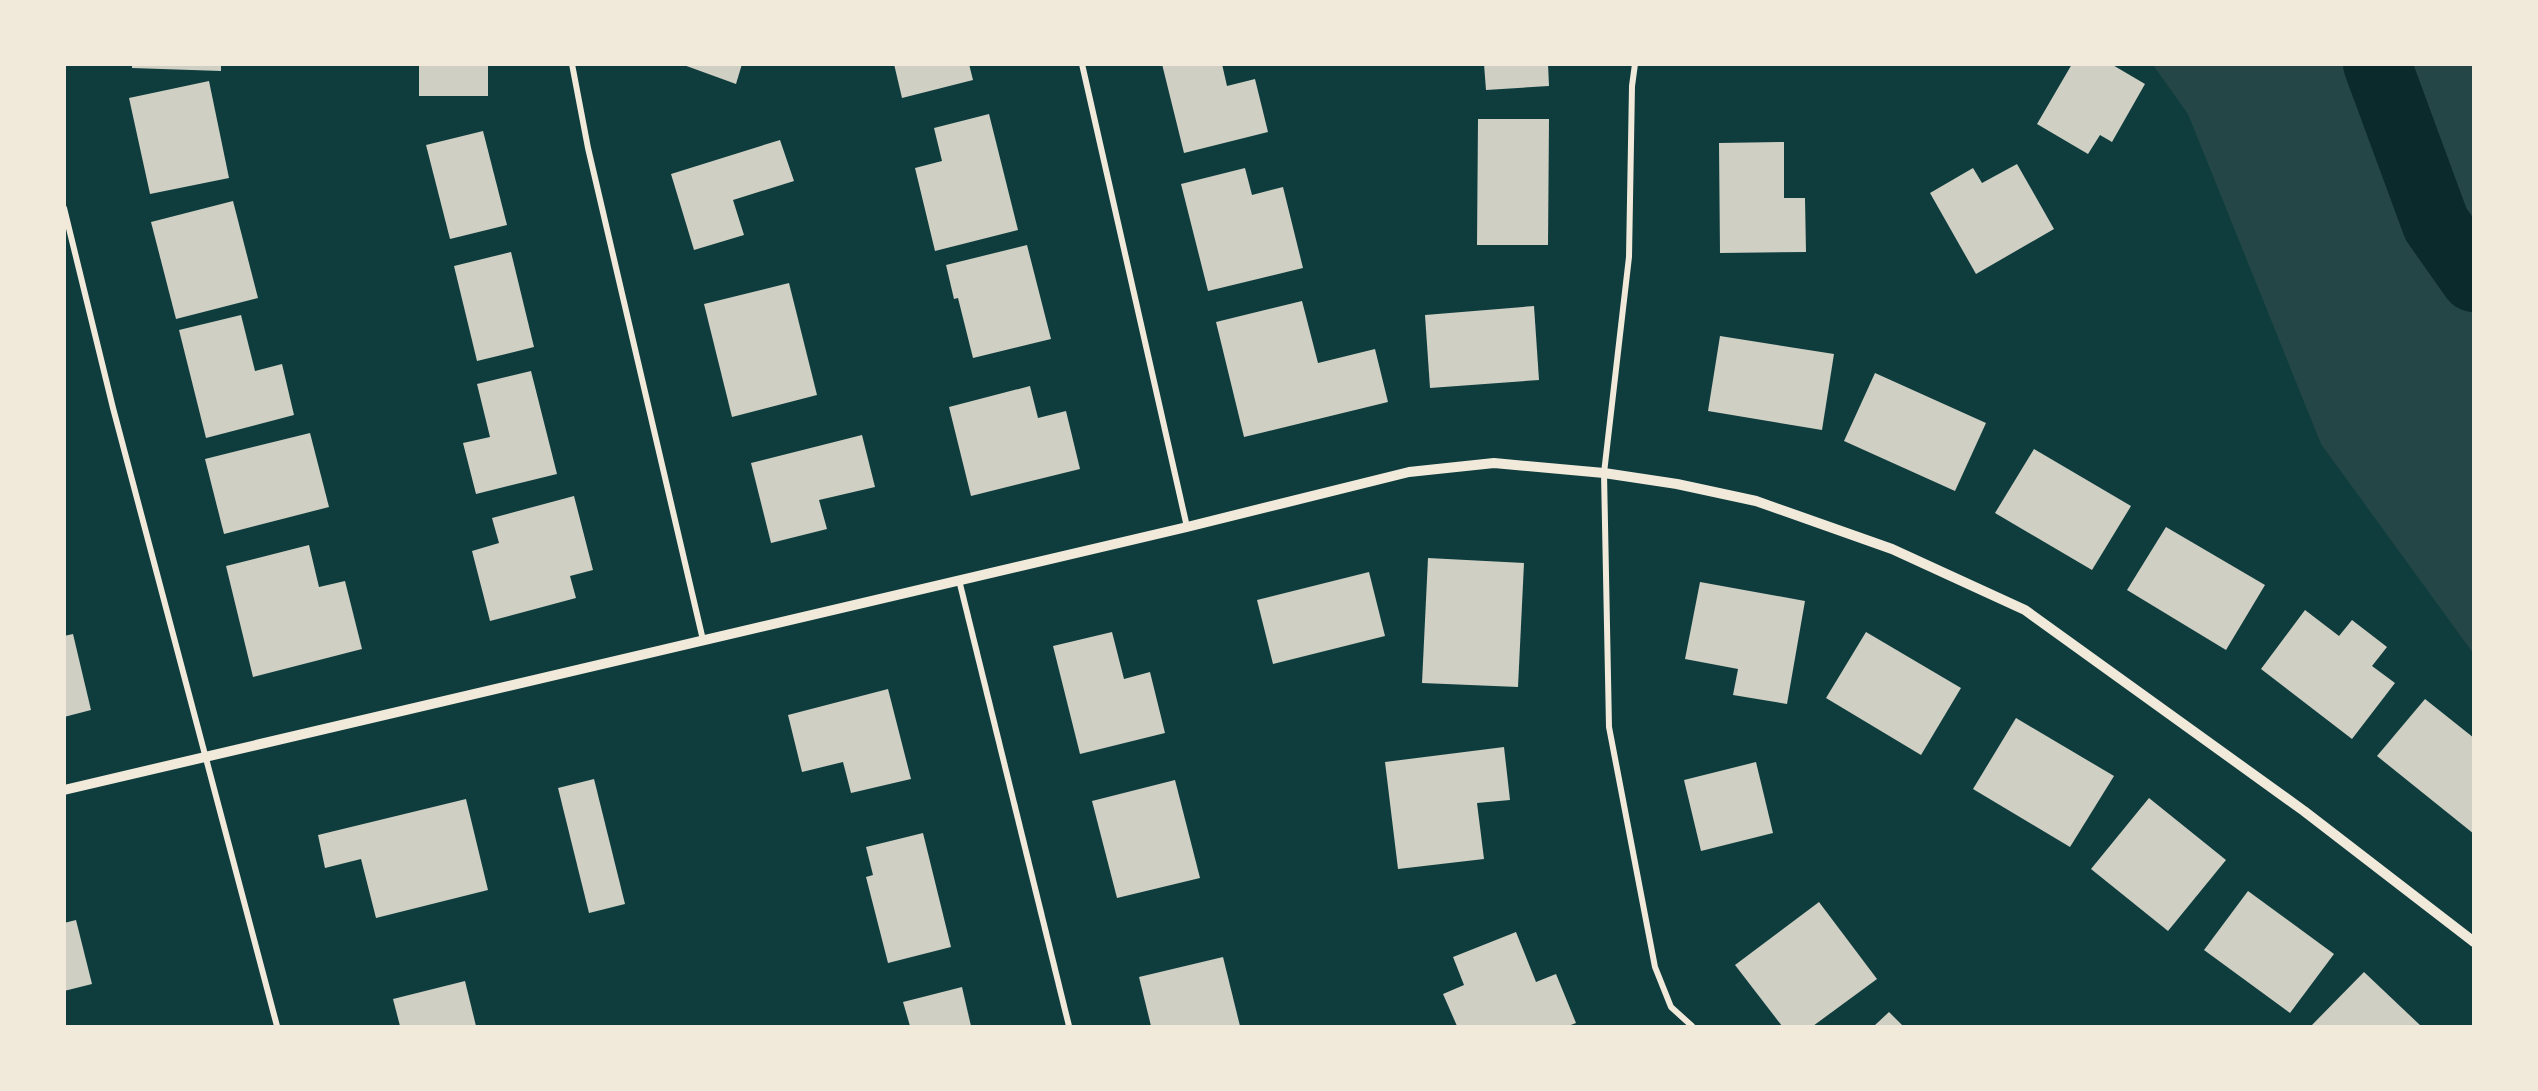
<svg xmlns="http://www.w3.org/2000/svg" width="2538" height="1091" font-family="Manrope,sans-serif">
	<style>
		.green { fill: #244646 }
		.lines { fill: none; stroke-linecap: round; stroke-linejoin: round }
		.river { stroke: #0a2a2b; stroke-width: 68 }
		.building { fill: #cfcfc3 }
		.minor { stroke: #f1e9da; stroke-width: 6 }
		.tertiary { stroke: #f1e9da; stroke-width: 10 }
	</style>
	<rect width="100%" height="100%" fill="#0f3d3e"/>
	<path class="green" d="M2153 65H2473V653L2321 444 2188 114Z"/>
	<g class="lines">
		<path class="river" d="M2377 64 2436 224 2474 278"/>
	</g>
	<g class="building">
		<path d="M132 64H221V71L132 68Z"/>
		<rect x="419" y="64" width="69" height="32"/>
		<path d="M681 64H742L736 84Z"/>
		<path d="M894 64H969L973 80 902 98Z"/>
		<path d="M1162 64H1222L1227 86 1255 79 1268 132 1184 153Z"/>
		<path d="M1484 64H1548L1549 86 1486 90Z"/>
		<path d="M2072 64H2111L2145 84 2112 142 2100 135 2088 154 2037 124Z"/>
		<path d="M209 81 229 178 150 194 129 98Z"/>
		<path d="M989 114 1018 230 935 251 915 168 942 161 934 128Z"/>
		<path d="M1478 119H1549L1548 245H1477Z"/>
		<path d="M483 131 507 225 450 239 426 145Z"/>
		<path d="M780 140 794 181 733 200 744 235 694 250 671 174Z"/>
		<path d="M1784 142V198H1805L1806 252 1720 253 1719 143Z"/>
		<path d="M2017 164 2054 229 1976 274 1930 193 1973 168 1982 183Z"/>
		<path d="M1245 168 1252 195 1283 187 1303 268 1208 291 1181 184Z"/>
		<path d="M233 201 258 298 176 319 151 222Z"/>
		<path d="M1027 245 1051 339 973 358 958 298 954 299 946 265Z"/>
		<path d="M511 252 534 347 477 361 454 266Z"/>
		<path d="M789 283 817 395 732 417 704 304Z"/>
		<path d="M1302 301 1318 363 1375 349 1388 402 1244 437 1216 322Z"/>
		<path d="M1534 306 1539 380 1430 388 1425 315Z"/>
		<path d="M241 315 255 371 282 364 294 415 206 438 179 330Z"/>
		<path d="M1720 336 1834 354 1822 430 1708 411Z"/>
		<path d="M531 371 557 474 476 494 463 443 490 437 477 384Z"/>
		<path d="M1875 373 1986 423 1955 491 1844 441Z"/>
		<path d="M1030 386 1038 418 1066 411 1080 469 971 496 949 407Z"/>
		<path d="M310 433 329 507 224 534 205 459Z"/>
		<path d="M862 435 875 487 819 500 827 529 771 543 751 463Z"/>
		<path d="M2034 449 2131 506 2092 570 1995 513Z"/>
		<path d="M574 496 593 570 570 576 576 598 490 621 472 551 499 543 492 518Z"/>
		<path d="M2166 527 2265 585 2226 650 2127 590Z"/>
		<path d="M309 545 319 587 345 581 362 649 253 677 226 566Z"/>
		<path d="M1428 558 1524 563 1518 687 1422 683Z"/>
		<path d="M1369 572 1385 636 1273 664 1257 600Z"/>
		<path d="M1700 582 1805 601 1787 704 1733 695 1738 669 1685 659Z"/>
		<path d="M2305 610 2339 636 2352 620 2387 647 2372 666 2395 683 2352 739 2261 669Z"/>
		<path d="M1112 632 1124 679 1150 672 1165 733 1080 754 1053 646Z"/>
		<path d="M1866 632 1961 688 1921 755 1826 698Z"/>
		<path d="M73 634 91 710 64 717V636Z"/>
		<path d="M888 689 911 779 851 793 843 762 802 772 788 715Z"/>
		<path d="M2425 699 2474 738V834L2377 756Z"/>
		<path d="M2016 718 2114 776 2070 847 1973 789Z"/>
		<path d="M1504 747 1510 800 1477 803 1484 859 1398 869 1385 762Z"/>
		<path d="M1756 762 1773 833 1701 851 1684 780Z"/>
		<path d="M594 779 625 904 589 913 558 788Z"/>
		<path d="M1175 780 1200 878 1117 898 1092 801Z"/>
		<path d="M2149 798 2226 860 2168 931 2091 869Z"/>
		<path d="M466 799 488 890 376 918 361 859 325 868 318 835Z"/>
		<path d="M923 833 951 947 888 963 866 877 873 875 866 847Z"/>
		<path d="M2248 891 2334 954 2290 1013 2204 950Z"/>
		<path d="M1819 902 1877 979 1813 1026H1782L1735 965Z"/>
		<path d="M76 920 92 984 64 991V923Z"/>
		<path d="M1516 932 1536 982 1556 974 1576 1023 1568 1026H1457L1443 994 1464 985 1453 957Z"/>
		<path d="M1223 957 1240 1026H1151L1139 977Z"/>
		<path d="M2364 972 2421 1026H2311Z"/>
		<path d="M465 981 476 1026H400L393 999Z"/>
		<path d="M962 987 971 1026H910L903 1002Z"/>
		<path d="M1889 1012 1903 1026H1874Z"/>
	</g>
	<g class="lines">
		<g class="minor">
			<path d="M572 64 588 148 703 640"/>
			<path d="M1082 64 1187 527"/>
			<path d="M1635 64 1632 86 1629 257 1604 473 1609 727 1655 967 1671 1007 1692 1026"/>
			<path d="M64 208 113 408 277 1026"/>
			<path d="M959 580 1069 1026"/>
		</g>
		<path class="tertiary" d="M64 790 1187 527 1409 472 1494 463 1604 473 1677 484 1756 501 1892 549 2025 610 2304 811 2474 942"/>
	</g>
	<rect width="2538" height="1091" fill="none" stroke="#f1e9da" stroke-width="132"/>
</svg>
